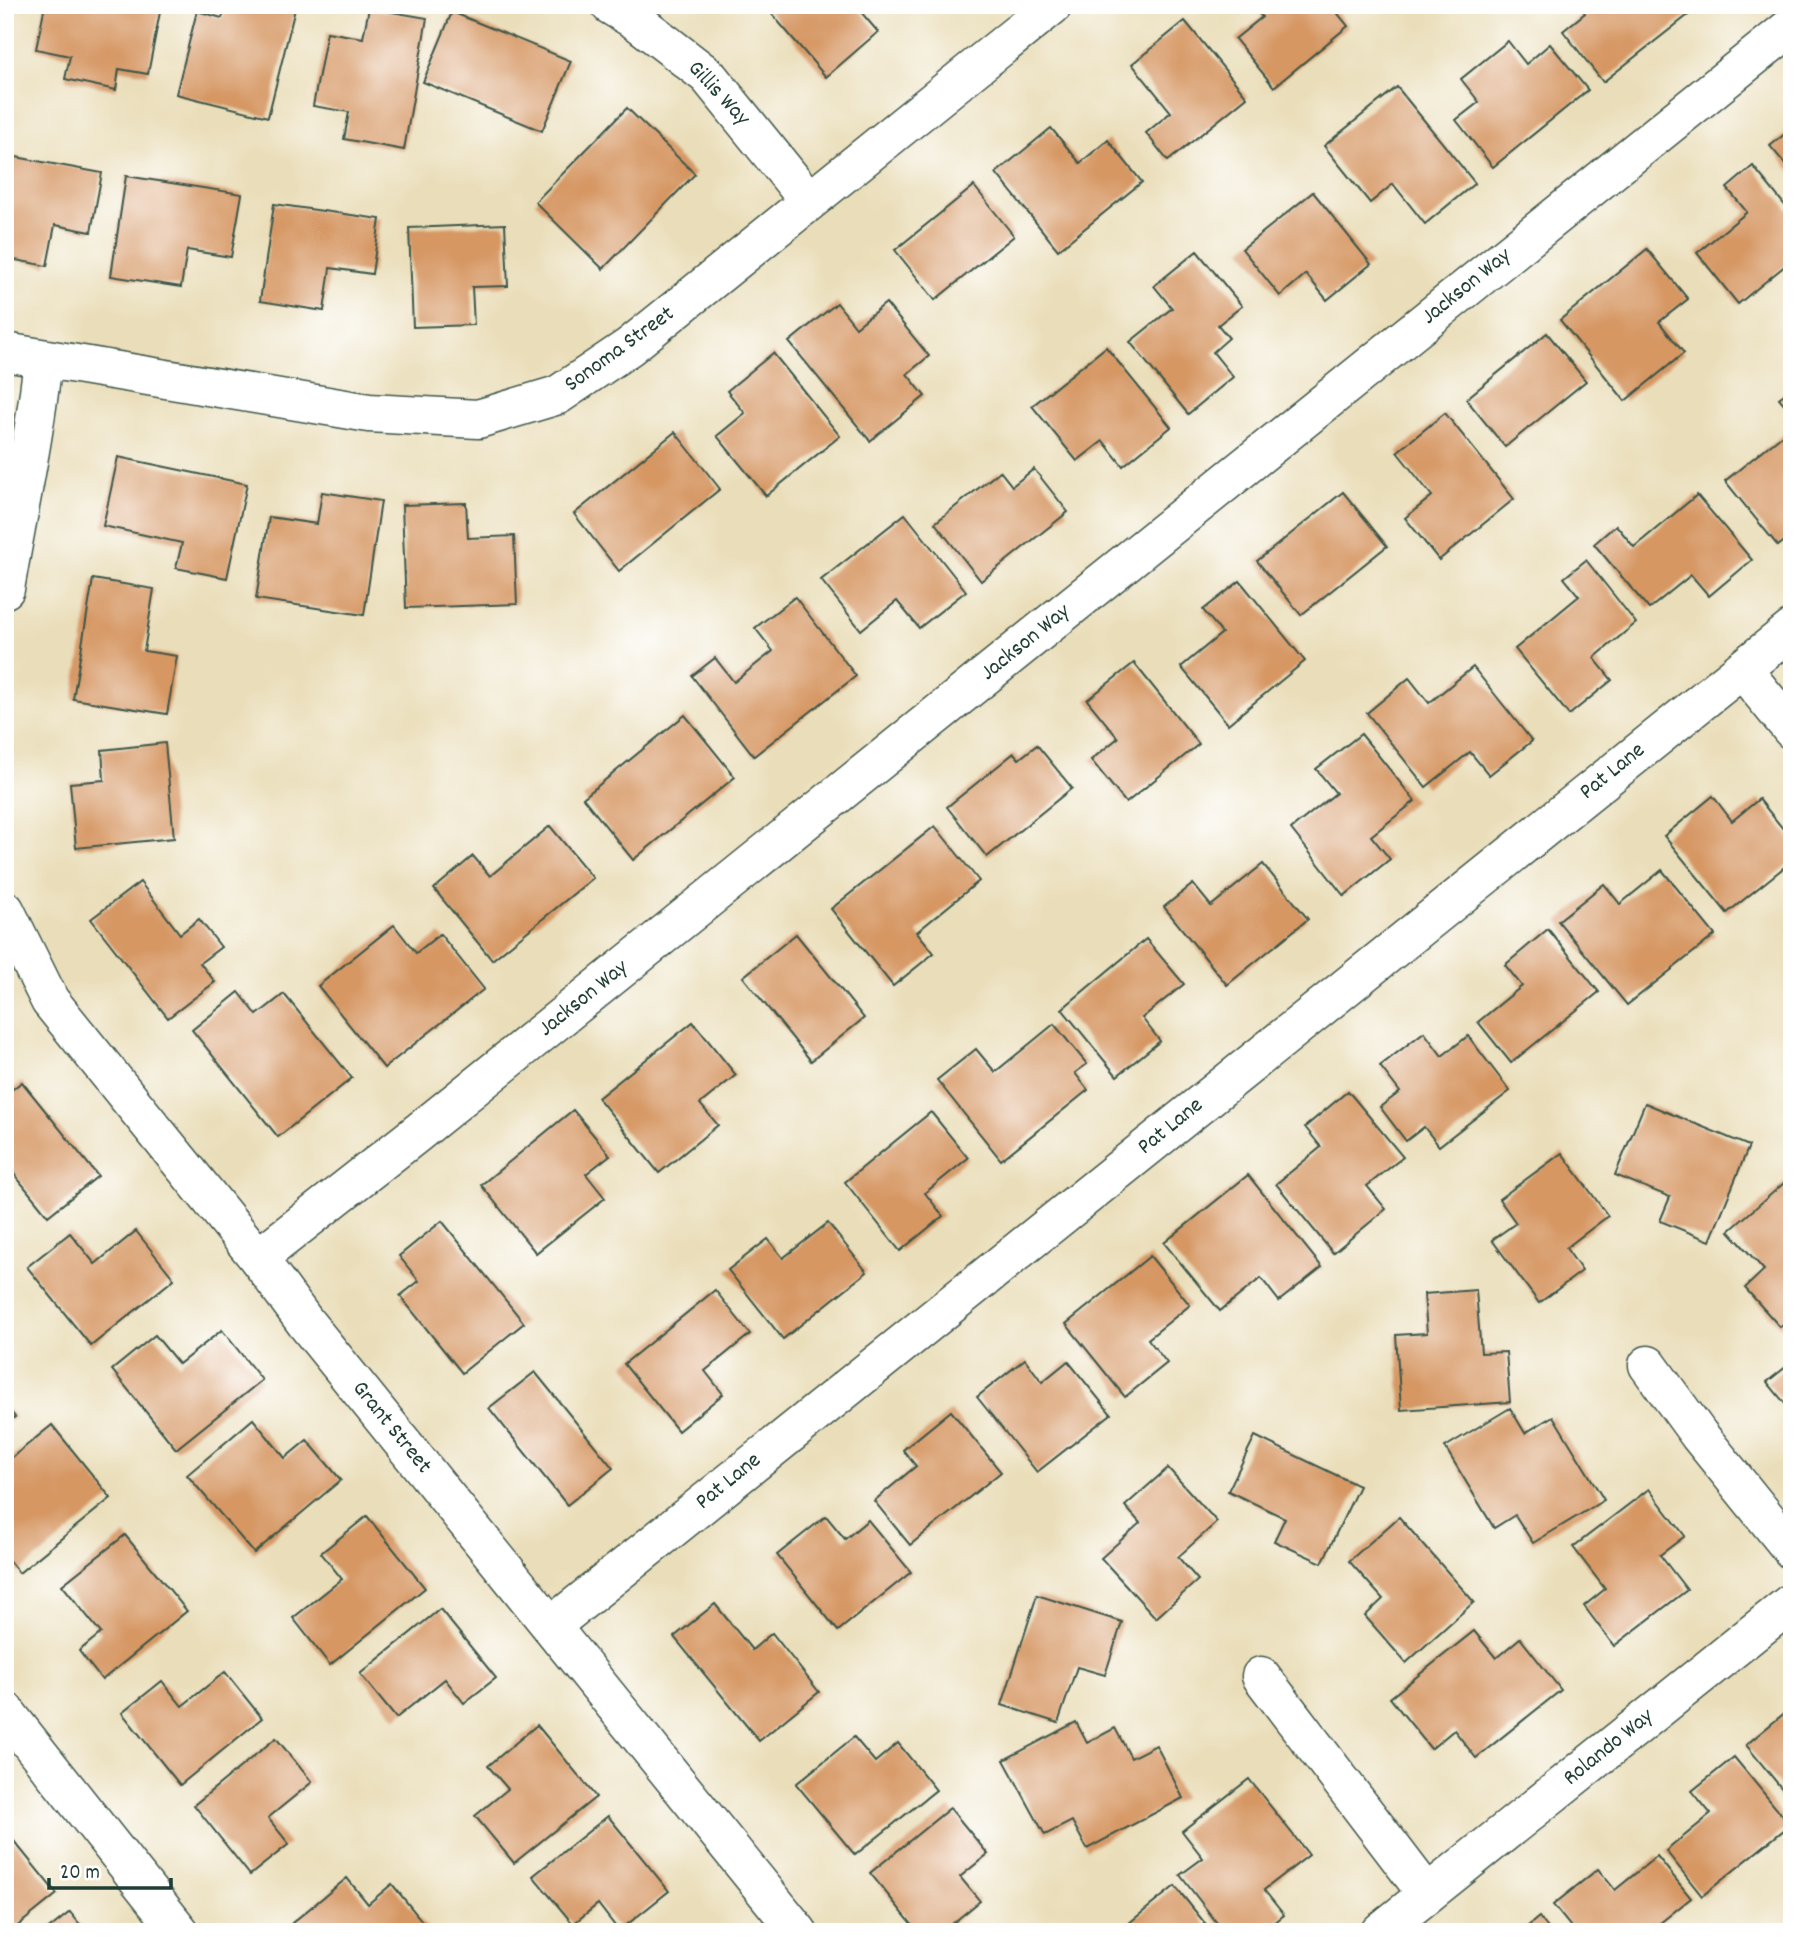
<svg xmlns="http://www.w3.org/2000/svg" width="1797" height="1937" font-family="Dekko,sans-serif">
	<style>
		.building { fill: #d69763 }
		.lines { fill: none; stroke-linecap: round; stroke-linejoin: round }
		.minor-casing { stroke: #3d5548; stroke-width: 41 }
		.tertiary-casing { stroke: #3d5548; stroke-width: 41 }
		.minor { stroke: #fff; stroke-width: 38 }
		.tertiary { stroke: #fff; stroke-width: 38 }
		.labels { text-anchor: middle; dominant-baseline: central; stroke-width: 5; stroke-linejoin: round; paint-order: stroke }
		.street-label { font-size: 23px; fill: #1f3d34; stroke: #fff }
	</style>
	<rect width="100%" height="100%" fill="#fff"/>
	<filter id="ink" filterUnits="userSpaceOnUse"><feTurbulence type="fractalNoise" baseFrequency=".0143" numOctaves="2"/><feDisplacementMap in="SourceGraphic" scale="14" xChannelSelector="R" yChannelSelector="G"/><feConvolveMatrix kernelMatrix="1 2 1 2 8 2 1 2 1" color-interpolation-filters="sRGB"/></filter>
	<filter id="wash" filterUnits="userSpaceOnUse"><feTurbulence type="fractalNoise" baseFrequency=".00686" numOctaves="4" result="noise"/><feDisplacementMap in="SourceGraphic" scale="28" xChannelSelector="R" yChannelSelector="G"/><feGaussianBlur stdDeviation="1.57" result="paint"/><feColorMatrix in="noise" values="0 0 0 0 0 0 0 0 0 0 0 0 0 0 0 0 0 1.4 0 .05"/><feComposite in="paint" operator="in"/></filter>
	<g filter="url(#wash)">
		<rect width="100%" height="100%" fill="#eadeba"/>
		<g id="blocks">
			<g class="building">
				<path d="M45 5H128L160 12 148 74 119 69 116 90 65 79 70 56 36 49Z"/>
				<path d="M226 5H296L268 117 176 94 197 11 222 18Z"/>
				<path d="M764 5H855L878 32 826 77Z"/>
				<path d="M1252 5H1331L1348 26 1274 87 1235 39 1262 17Z"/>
				<path d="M1579 5H1695L1697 8 1603 82 1563 31 1585 13Z"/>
				<path d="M369 8 427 18 404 150 344 139 349 112 313 106 327 32 363 38Z"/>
				<path d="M452 12 571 61 542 131 423 82Z"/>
				<path d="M1185 21 1247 97 1168 161 1146 133 1171 112 1132 64Z"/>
				<path d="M1508 41 1526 64 1550 44 1588 90 1493 167 1456 120 1479 102 1461 79Z"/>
				<path d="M1397 87 1475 183 1425 224 1393 184 1370 203 1324 146Z"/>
				<path d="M627 108 695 174 603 269 535 202Z"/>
				<path d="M1051 128 1080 163 1108 140 1142 182 1058 250 996 173Z"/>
				<path d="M1792 128V172L1770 146Z"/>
				<path d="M5 155 102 173 91 232 55 225 47 266 5 258Z"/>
				<path d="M1753 166 1792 214V260L1738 304 1697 253 1747 212 1727 188Z"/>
				<path d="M126 176 242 194 231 257 187 250 181 287 111 276Z"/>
				<path d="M974 186 1014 236 935 300 895 250Z"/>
				<path d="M1313 192 1371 264 1327 300 1306 274 1280 296 1242 249Z"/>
				<path d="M274 204 380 219 372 274 330 268 324 311 260 301Z"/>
				<path d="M505 224 508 286 472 287 474 325 413 327 409 228Z"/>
				<path d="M1647 249 1688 299 1659 322 1684 353 1625 401 1560 320Z"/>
				<path d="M1197 251 1242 306 1218 325 1229 338 1213 352 1233 377 1188 414 1130 342 1172 308 1154 286Z"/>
				<path d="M837 303 856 327 886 303 929 356 907 374 925 396 870 441 789 342Z"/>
				<path d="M1547 333 1586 381 1505 447 1466 399Z"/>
				<path d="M1106 347 1171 427 1123 466 1103 441 1077 461 1032 406Z"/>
				<path d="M773 353 840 436 766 496 717 436 745 413 727 391Z"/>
				<path d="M1792 388V413L1779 398Z"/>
				<path d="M1445 413 1514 499 1439 560 1405 518 1432 496 1397 452Z"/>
				<path d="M1792 427V535L1778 546 1725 481Z"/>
				<path d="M675 432 720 489 619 571 574 514Z"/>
				<path d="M118 457 247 484 227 578 176 568 182 543 103 526Z"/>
				<path d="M1034 469 1068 512 981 581 935 523 1000 471 1012 486Z"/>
				<path d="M322 492 381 501 364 615 256 599 269 517 317 524Z"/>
				<path d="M1343 492 1387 546 1301 615 1257 561Z"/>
				<path d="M1697 495 1752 560 1709 596 1691 575 1649 609 1594 544 1616 525 1634 547Z"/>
				<path d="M466 503 468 538 514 536 517 604 406 608 402 505Z"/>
				<path d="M905 514 966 591 919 628 897 601 861 630 821 580Z"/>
				<path d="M1586 560 1636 623 1594 658 1612 680 1569 715 1515 649 1579 596 1564 578Z"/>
				<path d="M93 579 154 589 144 651 177 656 167 714 73 699Z"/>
				<path d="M1240 581 1305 661 1228 724 1181 667 1222 633 1203 610Z"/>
				<path d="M795 597 856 676 754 756 692 676 715 658 734 682 773 651 755 628Z"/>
				<path d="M1134 663 1199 744 1126 803 1091 760 1118 738 1087 700Z"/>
				<path d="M1473 667 1532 741 1489 775 1470 752 1426 787 1367 713 1409 678 1429 703Z"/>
				<path d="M685 715 735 777 633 860 583 798Z"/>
				<path d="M1361 734 1415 801 1371 836 1390 859 1344 896 1291 829 1336 793 1316 769Z"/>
				<path d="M165 743 174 838 76 848 70 783 104 780 102 750Z"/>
				<path d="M1037 745 1072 788 987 857 947 807 1014 753 1019 759Z"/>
				<path d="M1713 796 1732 821 1759 799 1792 840V861L1727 913 1664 836Z"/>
				<path d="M550 826 593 878 492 960 434 889 473 856 490 876Z"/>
				<path d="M935 826 979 881 917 932 934 953 893 986 831 909Z"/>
				<path d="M1263 864 1308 919 1227 985 1164 907 1193 884 1211 906Z"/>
				<path d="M1662 870 1715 935 1627 1005 1558 921 1604 884 1620 904Z"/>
				<path d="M140 882 180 934 199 919 221 947 200 963 215 982 168 1018 91 919Z"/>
				<path d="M394 925 416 953 440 934 484 989 384 1068 318 986Z"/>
				<path d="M1548 929 1599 992 1511 1063 1478 1022 1522 986 1505 965Z"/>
				<path d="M796 934 864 1018 811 1061 743 977Z"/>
				<path d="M1146 939 1184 984 1142 1018 1160 1041 1117 1076 1062 1009Z"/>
				<path d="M239 992 257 1015 284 994 352 1078 278 1137 192 1030Z"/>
				<path d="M693 1022 736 1075 700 1104 718 1125 659 1173 598 1098Z"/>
				<path d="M1054 1024 1087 1064 1075 1073 1088 1090 1001 1160 937 1080 976 1049 995 1072Z"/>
				<path d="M1424 1032 1442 1056 1468 1036 1510 1091 1439 1146 1424 1127 1406 1141 1380 1107 1400 1092 1380 1066Z"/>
				<path d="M22 1082 98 1176 48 1216 5 1163V1095Z"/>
				<path d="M1348 1091 1403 1157 1367 1186 1386 1209 1333 1253 1276 1184 1321 1147 1305 1127Z"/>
				<path d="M1645 1103 1749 1146 1710 1241 1660 1221 1670 1197 1615 1175Z"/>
				<path d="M573 1110 610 1155 586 1174 605 1198 536 1253 481 1185Z"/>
				<path d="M931 1112 968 1158 925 1193 943 1216 900 1251 845 1182Z"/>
				<path d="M1562 1153 1608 1216 1566 1248 1582 1271 1539 1303 1492 1240 1516 1223 1499 1199Z"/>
				<path d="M1248 1175 1322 1267 1279 1301 1261 1278 1220 1311 1164 1243Z"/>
				<path d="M1792 1176V1317L1780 1327 1745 1288 1764 1270 1729 1231Z"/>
				<path d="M442 1221 524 1323 462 1373 400 1296 419 1281 399 1256Z"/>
				<path d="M828 1223 867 1272 783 1339 728 1270 768 1239 783 1258Z"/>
				<path d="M136 1231 174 1279 91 1346 27 1267 70 1233 95 1264Z"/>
				<path d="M1150 1256 1190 1305 1148 1339 1167 1363 1125 1397 1066 1324Z"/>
				<path d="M715 1290 750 1334 705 1371 723 1394 678 1431 624 1364Z"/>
				<path d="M1476 1290 1481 1353 1506 1352 1510 1402 1401 1410 1396 1335 1427 1333 1424 1294Z"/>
				<path d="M222 1330 262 1380 176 1449 112 1370 155 1335 179 1364Z"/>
				<path d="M1025 1359 1042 1382 1068 1361 1111 1414 1037 1472 977 1397Z"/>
				<path d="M1792 1362V1412L1767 1382Z"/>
				<path d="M535 1372 613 1468 567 1505 489 1408Z"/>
				<path d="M5 1405 15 1417 5 1424Z"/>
				<path d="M1510 1408 1525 1433 1553 1416 1604 1500 1533 1543 1515 1515 1494 1528 1445 1447Z"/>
				<path d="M951 1411 1001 1472 910 1545 874 1501 916 1466 903 1450Z"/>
				<path d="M253 1419 285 1458 307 1440 341 1480 254 1553 187 1475Z"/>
				<path d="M52 1425 111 1498 19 1573 5 1556V1512L8 1510 5 1508V1463Z"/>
				<path d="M1255 1436 1359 1486 1322 1563 1274 1541 1285 1518 1228 1491Z"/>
				<path d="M1168 1468 1217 1522 1178 1557 1198 1580 1156 1618 1101 1558 1140 1523 1125 1506Z"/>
				<path d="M1649 1489 1685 1536 1660 1555 1687 1590 1614 1646 1584 1606 1605 1589 1573 1547Z"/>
				<path d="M367 1516 425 1588 330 1665 293 1618 342 1579 321 1553Z"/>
				<path d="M826 1516 845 1539 868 1520 911 1572 838 1631 777 1555Z"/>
				<path d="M1399 1517 1474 1602 1406 1663 1365 1616 1383 1599 1349 1561Z"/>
				<path d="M125 1535 187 1611 102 1680 79 1651 101 1633 62 1585Z"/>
				<path d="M1037 1595 1122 1622 1105 1675 1077 1667 1058 1723 1002 1705Z"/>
				<path d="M715 1604 752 1650 772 1633 819 1692 759 1741 674 1637Z"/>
				<path d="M440 1609 496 1678 464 1703 445 1679 396 1718 360 1674Z"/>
				<path d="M1474 1631 1496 1658 1520 1638 1561 1690 1476 1758 1454 1730 1431 1749 1390 1698Z"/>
				<path d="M225 1672 262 1718 180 1785 122 1713 162 1681 182 1706Z"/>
				<path d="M1787 1711 1792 1717V1801L1746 1745Z"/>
				<path d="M1076 1722 1087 1743 1115 1728 1131 1758 1156 1745 1183 1798 1087 1849 1072 1821 1045 1835 1004 1760Z"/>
				<path d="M537 1725 596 1797 514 1863 475 1816 508 1789 488 1766Z"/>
				<path d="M854 1737 875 1762 898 1743 936 1790 855 1855 796 1784Z"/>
				<path d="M276 1738 312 1782 268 1818 289 1844 250 1875 194 1805Z"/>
				<path d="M1734 1757 1790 1825 1702 1896 1666 1851 1711 1814 1692 1791Z"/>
				<path d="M1249 1779 1309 1855 1264 1890 1284 1915 1263 1932H1224L1180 1875 1203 1858 1182 1831Z"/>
				<path d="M950 1808 988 1854 960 1877 980 1901 942 1932H918L870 1873Z"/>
				<path d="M608 1816 669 1891 619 1931 598 1904 573 1924 533 1876Z"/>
				<path d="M5 1830 57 1894 10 1932H5Z"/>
				<path d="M1657 1856 1691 1898 1649 1932H1575L1553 1905 1598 1869 1615 1890Z"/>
				<path d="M347 1878 368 1904 392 1884 430 1931 299 1932 292 1923Z"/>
				<path d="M1175 1886 1212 1932H1118Z"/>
				<path d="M70 1912 86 1932H45Z"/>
				<path d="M1539 1917 1551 1932H1521Z"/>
			</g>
		</g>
	</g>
	<g filter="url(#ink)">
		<use href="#blocks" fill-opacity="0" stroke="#3d5548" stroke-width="2"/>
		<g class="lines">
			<defs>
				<g id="minor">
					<path d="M610 5 638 22 708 76 809 201"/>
					<path d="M5 589C18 512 35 436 43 359"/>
					<path d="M1742 669 1792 730"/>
					<path d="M5 910 50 1001 258 1258 305 1322 798 1932"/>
					<path d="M258 1258 415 1135 1792 26"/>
					<path d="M1648 1365 1699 1435 1792 1550"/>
					<path d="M551 1626 1792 629"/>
					<path d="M1261 1676 1427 1894"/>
					<path d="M5 1711 180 1932"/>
					<path d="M1380 1932 1792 1602"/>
				</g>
				<path id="tertiary" d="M5 352 369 413 478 419 558 395 629 347 1053 5"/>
			</defs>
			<use href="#minor" class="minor-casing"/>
			<use href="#tertiary" class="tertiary-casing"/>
			<use href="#minor" class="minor"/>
			<use href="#tertiary" class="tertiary"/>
		</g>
	</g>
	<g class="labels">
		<g class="street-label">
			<text transform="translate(718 94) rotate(47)">Gillis Way</text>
			<text transform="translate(1467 287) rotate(-39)">Jackson Way</text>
			<text transform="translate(620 350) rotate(-36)">Sonoma Street</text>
			<text transform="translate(1026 643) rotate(-39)">Jackson Way</text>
			<text transform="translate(1613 772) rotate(-39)">Pat Lane</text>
			<text transform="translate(584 999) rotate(-39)">Jackson Way</text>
			<text transform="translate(1171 1127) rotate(-39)">Pat Lane</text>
			<text transform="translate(391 1428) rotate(51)">Grant Street</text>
			<text transform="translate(729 1482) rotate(-39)">Pat Lane</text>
			<text transform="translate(1609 1748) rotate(-39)">Rolando Way</text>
		</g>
	</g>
	<rect width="1797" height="1937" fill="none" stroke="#fff" stroke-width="28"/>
	<path d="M49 1878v10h122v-10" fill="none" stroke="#1f3d34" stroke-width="3.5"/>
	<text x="60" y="1878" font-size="21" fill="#1f3d34" stroke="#ffffff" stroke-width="5" paint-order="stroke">20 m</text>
</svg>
